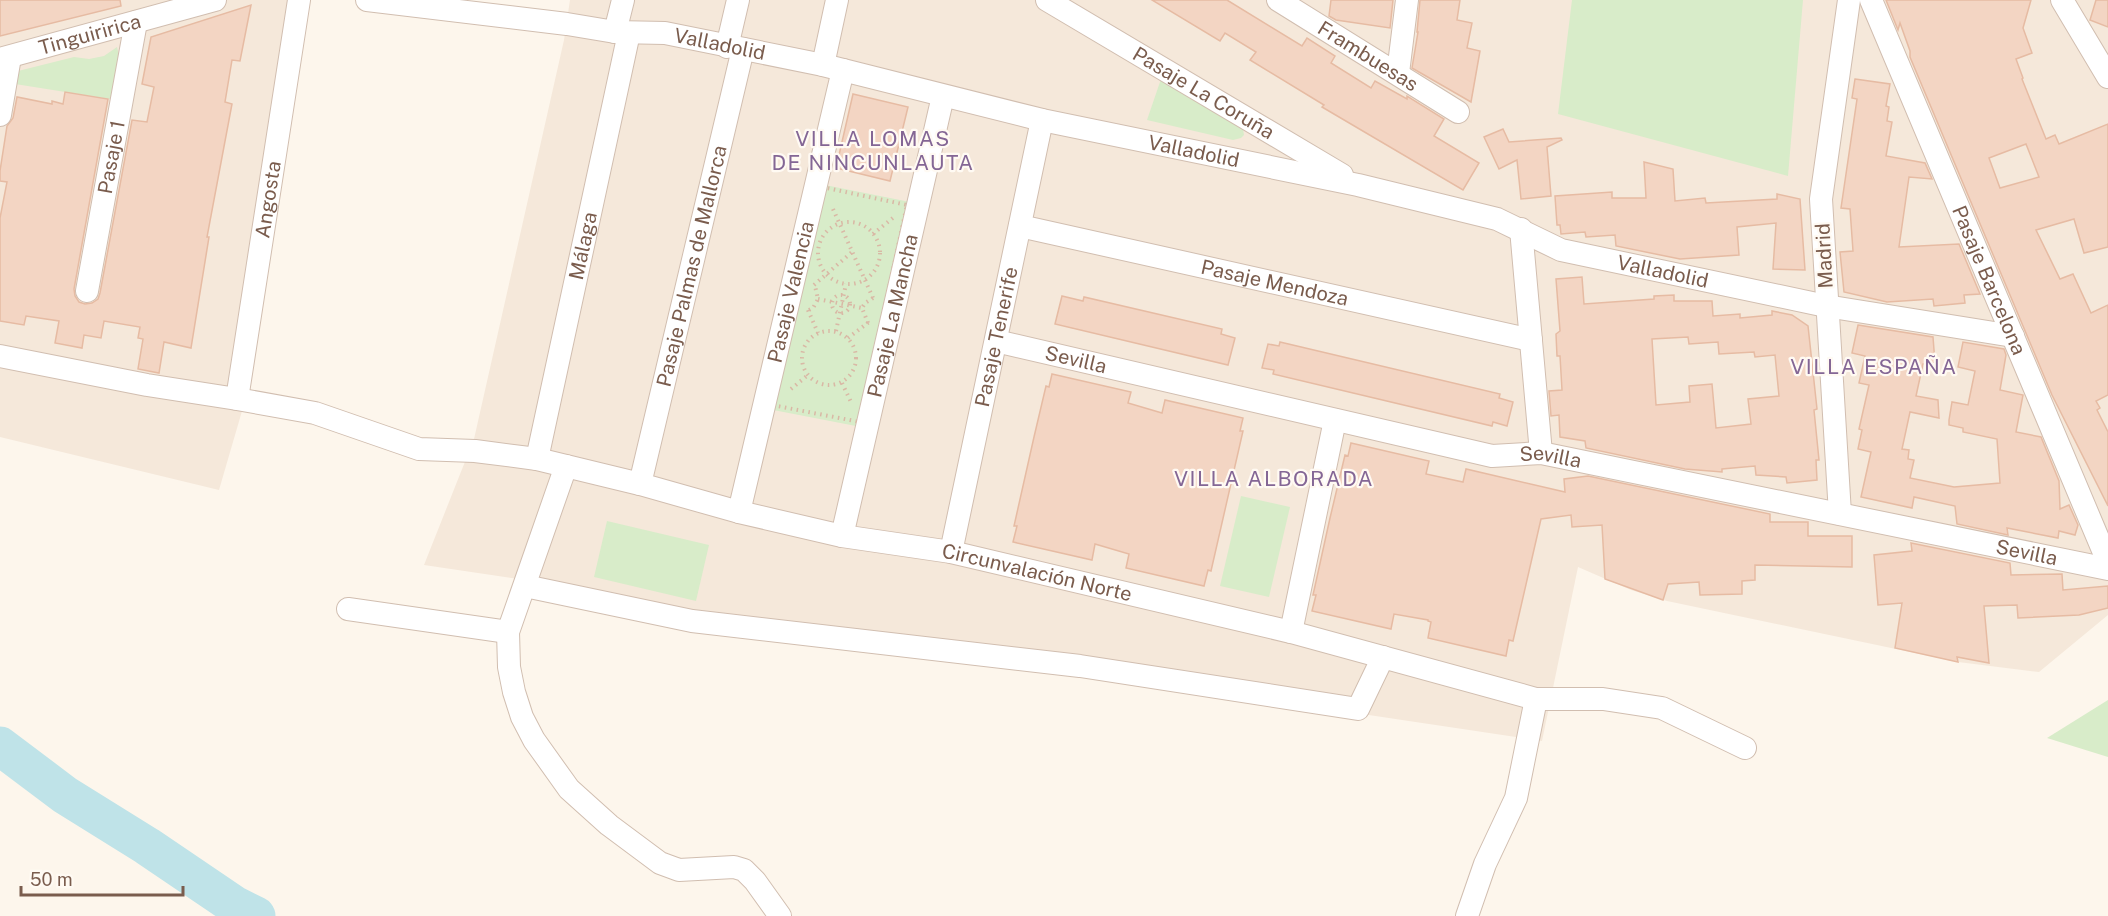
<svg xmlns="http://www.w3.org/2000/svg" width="2108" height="916" font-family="'Public Sans',sans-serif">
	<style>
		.residential { fill: #f5e8da }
		.green { fill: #d8ecc9 }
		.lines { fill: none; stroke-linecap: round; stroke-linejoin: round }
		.river { stroke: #bfe3e8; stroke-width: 39 }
		.building { fill: #f3d5c3; stroke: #e6bba3; stroke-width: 1.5; fill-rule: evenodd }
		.street-casing { stroke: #d1beb0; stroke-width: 24 }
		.path { stroke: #d9b8a5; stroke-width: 4; stroke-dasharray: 1.5 4.5; stroke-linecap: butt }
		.street { stroke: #fff; stroke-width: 22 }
		.labels { text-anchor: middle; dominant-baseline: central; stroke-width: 4.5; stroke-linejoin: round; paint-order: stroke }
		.street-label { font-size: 20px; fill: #7a5c4d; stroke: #fffaf3 }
		.neighbourhood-label { font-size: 21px; letter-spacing: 1.5px; fill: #846695; stroke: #fffaf3 }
	</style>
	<rect width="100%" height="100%" fill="#fdf6ec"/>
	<g class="residential">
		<path d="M0 0H304L249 387 219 490 0 437Z"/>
		<path d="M570 0H2108V615L2039 672 1958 662 1667 601 1631 590 1578 567 1542 741 603 600 519 579 424 565 474 439 564 40Z"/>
	</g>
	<g class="green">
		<path d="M1572 0H1803L1788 176 1558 114Z"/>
		<path d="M117 47 120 59 116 100 15 84 18 71 74 57 89 59 104 56Z"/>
		<path d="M1161 79 1243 129 1244 135 1241 138 1233 140 1147 120Z"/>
		<path d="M820 184 910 202 861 427 768 409Z"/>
		<path d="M1241 496 1290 507 1269 597 1220 586Z"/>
		<path d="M607 521 709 545 696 601 594 577Z"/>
		<path d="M2108 700V757L2047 738Z"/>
	</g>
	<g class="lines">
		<path class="river" d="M0 746 65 795 147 846 234 905 256 916"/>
	</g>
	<g class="building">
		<path d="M0 0H120L121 6 0 36Z"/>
		<path d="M1152 0H1227L1302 46 1307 38 1335 56 1331 63 1371 88 1375 81 1407 99V96L1444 119 1434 136 1479 163 1463 190 1322 107 1324 105 1250 60 1256 52 1225 33 1220 41Z"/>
		<path d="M1331 0H1393L1390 28 1336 20 1329 16Z"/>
		<path d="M1420 0H1460L1457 20 1472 23 1467 48 1480 51 1471 102 1412 68 1418 32H1417Z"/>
		<path d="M1886 0H2031L2023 28 2032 53 2016 59 2023 78 2022 79 2046 139 2055 135 2059 144 2108 124V247L2084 253 2074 219 2036 230 2060 279 2073 274 2091 313 2108 305V395L2096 401 2100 408 2097 410 2108 432V506L2052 395 1910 57V51L1900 23 1898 30ZM2026 144 2039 177 2000 188 1989 158Z"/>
		<path d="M2096 0H2108V27L2090 20Z"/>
		<path d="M251 5 240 61 232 60 225 102 232 104 207 237H209L191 348 164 342 159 373 138 369 143 339 138 338 140 327 104 321 101 338 84 335 82 348 55 343 59 321 26 316 24 325 0 321V218L7 182 0 181V171L7 126 13 118 17 97 52 104V101L63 104 65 92 108 99 74 289 75 296 79 302 85 304 92 303 98 299 100 293 132 120 147 122 154 87 142 84 151 37Z"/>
		<path d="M1855 79 1890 84 1886 106 1889 107 1887 121 1892 122 1886 156 1925 163 1932 179 1909 177 1899 247 1959 244 1980 294 1964 295 1965 303 1934 306 1933 299 1887 302 1844 292 1840 252 1853 251 1850 209 1841 208 1857 99 1852 98Z"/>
		<path d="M853 94 908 107 890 181 836 168Z"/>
		<path d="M1503 129 1509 142 1561 138 1562 140 1547 147 1551 196 1521 199 1517 160 1499 169 1484 137Z"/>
		<path d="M1644 162 1673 169 1675 201 1705 198 1706 203 1777 199V194L1800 199 1805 270 1773 269 1776 223 1737 227 1739 255 1680 259 1616 246 1615 235 1586 237 1585 232 1561 234 1560 225H1557L1555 196 1612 192V198H1646Z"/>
		<path d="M1582 277 1584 304 1654 299V296L1674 295V301H1712L1713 316 1740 314V318L1772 315V311L1792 315 1808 326 1817 409 1814 410 1819 460H1816L1817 480 1787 483 1786 477 1756 475 1755 466 1722 469V472L1685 469 1586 448 1585 441 1560 437 1559 415 1551 416 1549 391 1562 390 1560 356H1557L1556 334 1560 331 1556 279ZM1688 337 1689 344 1718 342 1719 354 1754 352 1755 357 1775 355 1779 396 1748 399 1751 424 1716 428 1712 384 1689 386 1690 402 1656 405 1652 339Z"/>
		<path d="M1062 296 1083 301 1084 297 1222 329 1221 334 1235 338 1228 365 1055 324Z"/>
		<path d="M1858 325 1933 337 1935 363 1923 364 1916 396 1938 400 1939 418 1910 412 1902 449 1909 450 1908 459 1914 460 1910 478 1954 487 2000 483 1997 439 1963 432V428L1949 425V420L1952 402 1968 405 1975 371 1958 367 1963 342 2004 349 2006 355 2000 390 2023 395 2016 432 2041 437 2059 481 2060 509 2069 505 2078 525 2075 535 2059 531 2058 538 2007 528 2008 535 1957 524 1955 506 1914 497 1912 508 1861 497 1871 452 1858 449 1862 430 1859 429 1869 385 1859 383 1865 356 1852 353Z"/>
		<path d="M1280 342 1500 394 1499 398 1513 402 1507 426 1493 422 1492 426 1273 374 1274 370 1262 368 1268 344 1279 346Z"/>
		<path d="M1052 374 1131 392 1128 403 1162 413 1165 400 1243 418 1240 431H1243L1211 571 1208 570 1204 586 1126 568 1129 554 1095 544 1092 560 1013 542 1017 526H1014L1034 437 1046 386 1049 387Z"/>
		<path d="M1351 443 1429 461 1426 474 1463 482 1466 469 1565 492 1564 479 1588 476 1770 514V522H1808V536H1852V567L1755 565V580L1742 581V594L1700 595 1699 582 1668 584 1663 600 1605 579 1602 525 1572 527 1571 515 1541 519 1513 641 1509 640 1506 656 1428 638 1431 622 1428 621V620L1394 614 1391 629 1312 611 1316 595H1313L1330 518 1345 455 1348 456Z"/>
		<path d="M1911 543 2010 563 2011 575 2062 574 2063 590 2108 586V608L2079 615 2018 618 2017 605 1984 606 1989 663 1957 657 1958 662 1895 648 1902 603 1878 605 1874 555 1912 551Z"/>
	</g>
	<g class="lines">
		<defs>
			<g id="street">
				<path id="s1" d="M367 0 567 24 615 32 665 33 823 65 1042 120 1358 185 1497 219 1561 250 1826 306 2013 336"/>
				<path id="s2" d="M1047 0 1342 175"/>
				<path id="s3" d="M1278 0 1458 112"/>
				<path id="s4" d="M1871 0 2108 562"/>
				<path d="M2062 0 2108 77"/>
				<path d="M615 32 623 0"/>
				<path d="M727 47 738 0"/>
				<path id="s5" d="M0 59 215 0"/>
				<path d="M823 65 837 0"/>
				<path d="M1398 73 1407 0"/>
				<path d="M0 115 10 57"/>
				<path id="s6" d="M1020 226 1531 340"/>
				<path d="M1521 229 1541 453"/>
				<path id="s7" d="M87 291 136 22"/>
				<path id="s8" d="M996 341 1492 456 1541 453 2108 569"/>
				<path id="s9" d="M0 356 147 385 237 399 315 413 419 449 475 451 537 459 640 484 739 512 842 536 951 552 1291 632 1536 699H1603L1662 708 1745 748"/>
				<path id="s10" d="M237 399 299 0"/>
				<path id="s11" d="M537 459 629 33"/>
				<path d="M566 466 508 632 509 667 514 692 522 717 534 740 569 789 609 825 660 863 679 870 734 867 744 870 755 881 780 916"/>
				<path id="s12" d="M640 484 743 49"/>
				<path id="s13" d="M739 512 843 70"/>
				<path d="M1840 514 1821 199 1849 0"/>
				<path id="s14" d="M842 536 943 96"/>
				<path id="s15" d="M951 552 1042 120"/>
				<path d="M525 586 692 621 1080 666 1358 709 1383 657"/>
				<path d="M348 609 508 632"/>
				<path d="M1291 632 1335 420"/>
				<path d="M1467 916 1485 864 1516 798 1536 699"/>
			</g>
		</defs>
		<use href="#street" class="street-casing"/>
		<g class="path">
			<path d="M822 187 907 205 860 422 772 405Z"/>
			<path d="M833 209 873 298"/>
			<circle cx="849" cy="253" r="31"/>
			<path d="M873 234 894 217"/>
			<path d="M814 285 852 252"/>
			<circle cx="841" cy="304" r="9"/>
			<path d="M818 299 862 308"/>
			<path d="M808 310 818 333"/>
			<path d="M809 310 813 308 818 299 815 286"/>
			<path d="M868 323 862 308 865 303 873 298"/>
			<circle cx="829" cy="358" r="27"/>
			<path d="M836 331 846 284"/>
			<path d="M848 338 869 322"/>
			<path d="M842 383 851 402"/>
			<path d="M791 389 808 375"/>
		</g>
		<use href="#street" class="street"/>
	</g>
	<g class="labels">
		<g class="street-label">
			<text stroke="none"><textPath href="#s5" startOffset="93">Tinguiririca</textPath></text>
			<text stroke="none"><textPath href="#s1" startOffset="356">Valladolid</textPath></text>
			<text stroke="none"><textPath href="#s3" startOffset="106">Frambuesas</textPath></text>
			<text stroke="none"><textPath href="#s2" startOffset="182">Pasaje La Coruña</textPath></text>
			<text stroke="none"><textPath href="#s1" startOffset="842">Valladolid</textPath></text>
			<text stroke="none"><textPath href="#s7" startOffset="136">Pasaje 1</textPath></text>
			<text stroke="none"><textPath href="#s10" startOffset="202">Angosta</textPath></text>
			<text stroke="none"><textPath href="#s11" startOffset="218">Málaga</textPath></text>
			<text transform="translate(1824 256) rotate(-93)">Madrid</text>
			<text stroke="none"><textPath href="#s12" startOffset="224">Pasaje Palmas de Mallorca</textPath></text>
			<text stroke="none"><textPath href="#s1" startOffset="1328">Valladolid</textPath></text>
			<text stroke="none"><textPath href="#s4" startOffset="304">Pasaje Barcelona</textPath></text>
			<text stroke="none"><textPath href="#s6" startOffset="261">Pasaje Mendoza</textPath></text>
			<text stroke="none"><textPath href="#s13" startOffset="226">Pasaje Valencia</textPath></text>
			<text stroke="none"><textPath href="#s14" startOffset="226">Pasaje La Mancha</textPath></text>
			<text stroke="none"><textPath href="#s15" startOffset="220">Pasaje Tenerife</textPath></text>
			<text stroke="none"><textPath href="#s8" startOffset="82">Sevilla</textPath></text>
			<text stroke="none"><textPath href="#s8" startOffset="568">Sevilla</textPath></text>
			<text stroke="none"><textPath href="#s8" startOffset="1054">Sevilla</textPath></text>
			<text stroke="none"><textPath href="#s9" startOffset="1062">Circunvalación Norte</textPath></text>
		</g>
		<g class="neighbourhood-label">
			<text x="873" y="138">VILLA LOMAS<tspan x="873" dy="24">DE NINCUNLAUTA</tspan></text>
			<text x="1874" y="366">VILLA ESPAÑA</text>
			<text x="1274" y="478">VILLA ALBORADA</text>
		</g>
	</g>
	<path d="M21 886v9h162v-9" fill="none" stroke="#7a5c4d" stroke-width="3"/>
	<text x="30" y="886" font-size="18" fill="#7a5c4d" stroke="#fffaf3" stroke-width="4.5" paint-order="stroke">50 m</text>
</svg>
